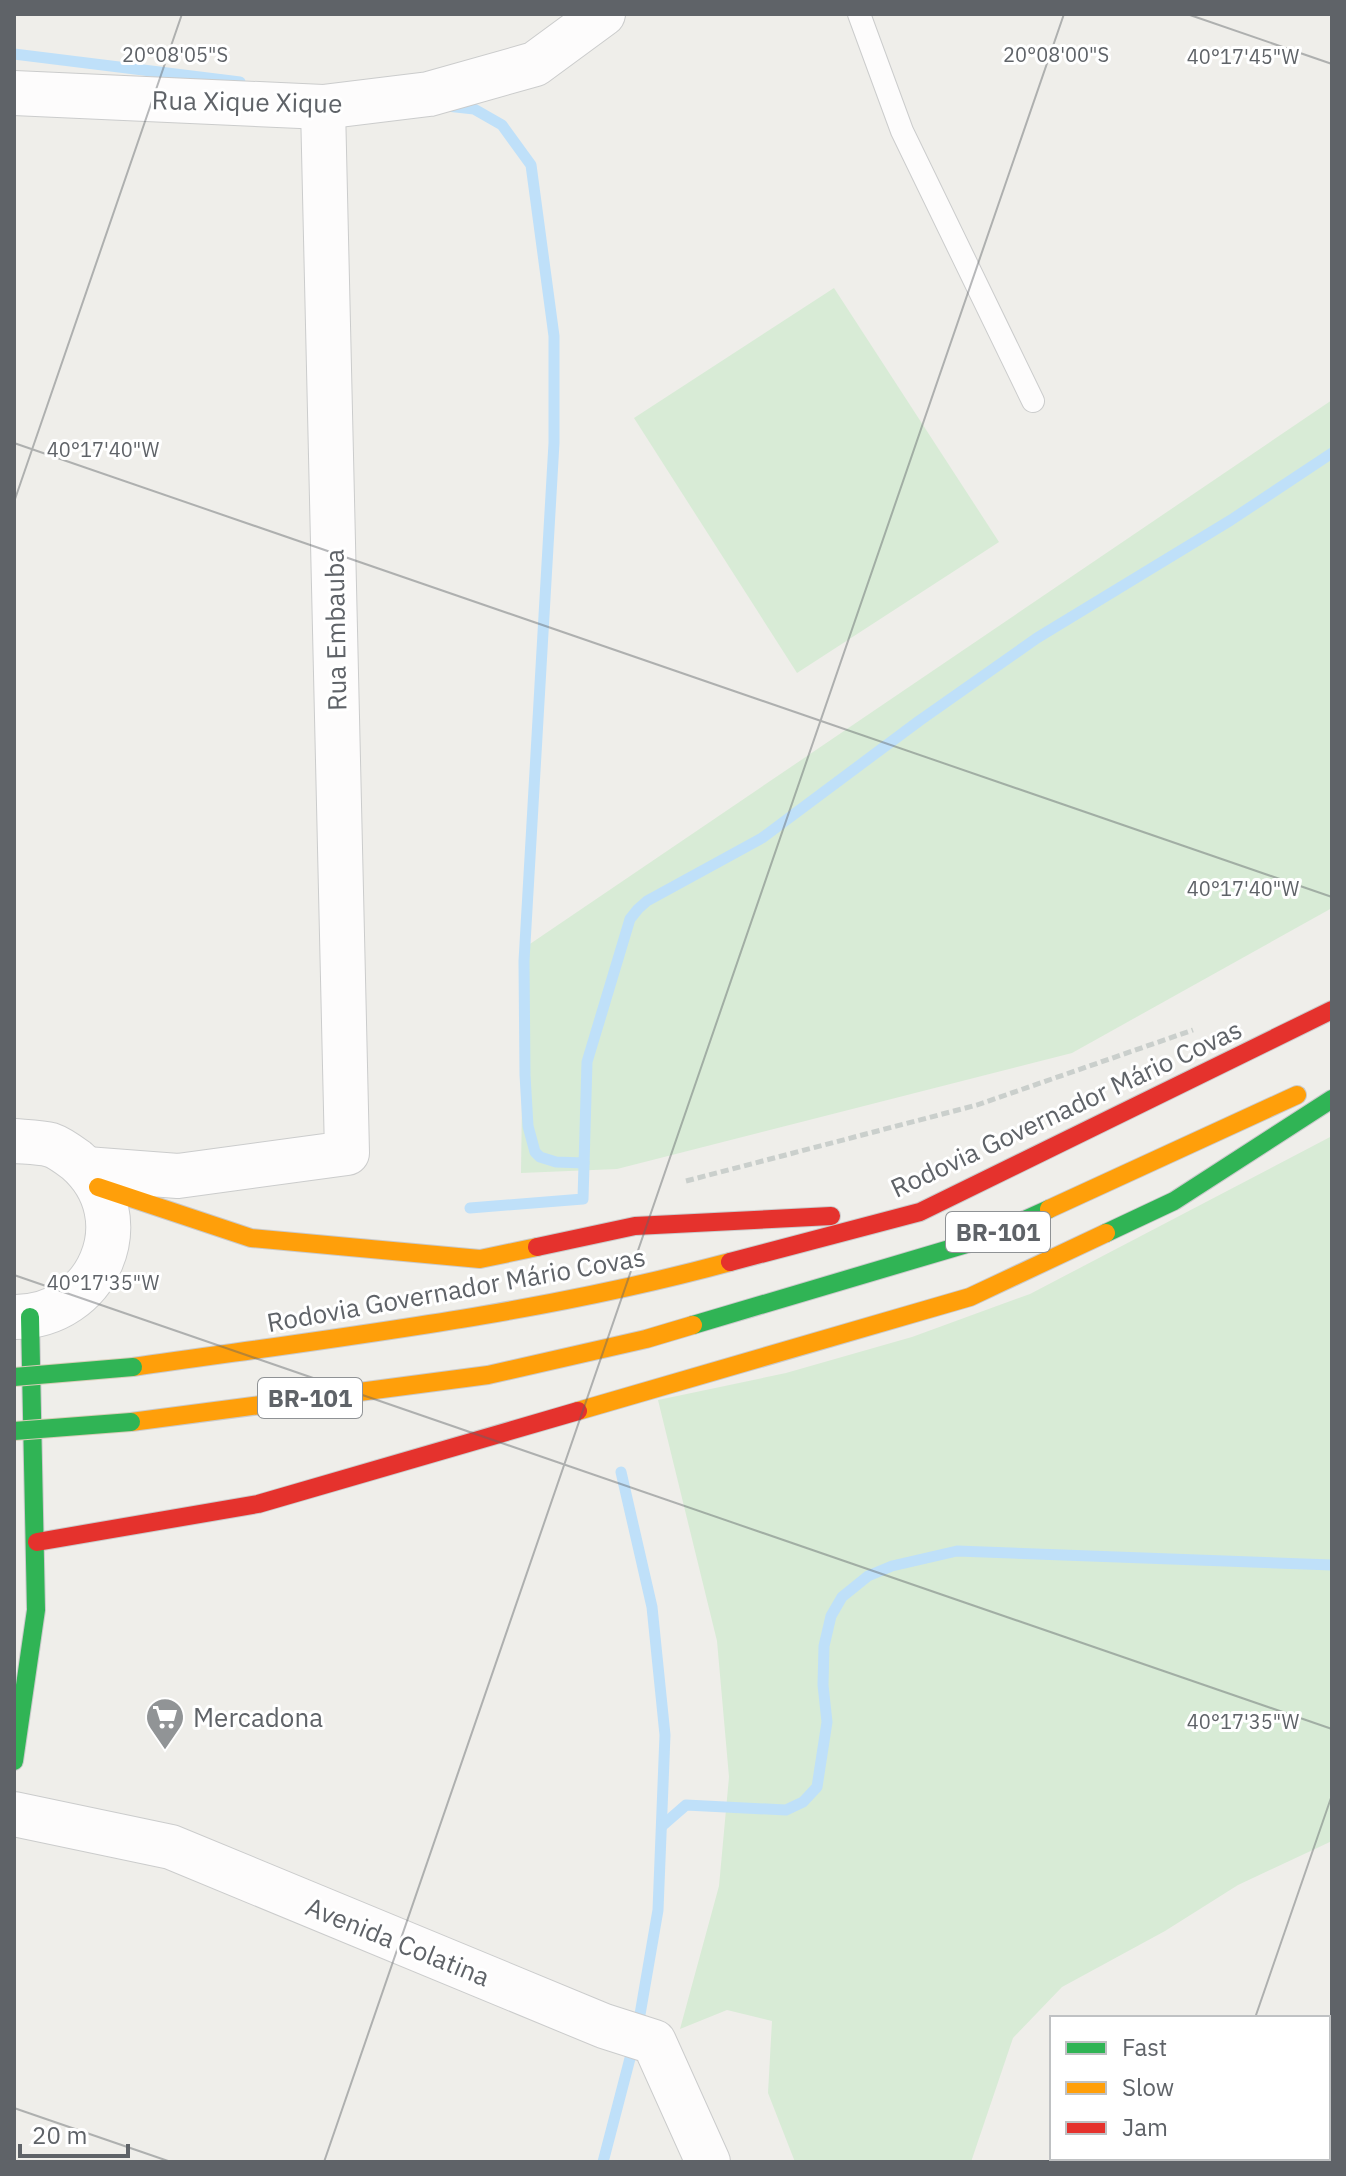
<svg xmlns="http://www.w3.org/2000/svg" width="1346" height="2176" font-family="'IBM Plex Sans',sans-serif">
	<style>
		.green { fill: #d8ebd6 }
		.lines { fill: none; stroke-linecap: round; stroke-linejoin: round }
		.stream { stroke: #bfe0f9; stroke-width: 11 }
		.lane-casing { stroke: #cbcccc; stroke-width: 24 }
		.street-casing { stroke: #cbcccc; stroke-width: 46 }
		.fast-casing { stroke: #cacacb; stroke-width: 20 }
		.slow-casing { stroke: #cacacb; stroke-width: 20 }
		.jam-casing { stroke: #cacacb; stroke-width: 20 }
		.path { stroke: #cacfcc; stroke-width: 5; stroke-dasharray: 8 4; stroke-linecap: butt }
		.lane { stroke: #fdfcfc; stroke-width: 22 }
		.street { stroke: #fdfcfc; stroke-width: 44 }
		.fast { stroke: #30b455; stroke-width: 18 }
		.slow { stroke: #ff9f0a; stroke-width: 18 }
		.jam { stroke: #e5322d; stroke-width: 18 }
		.fast-bridge-casing { stroke: #d7ceb8; stroke-width: 20; stroke-linecap: butt }
		.fast-bridge { stroke: #30b455; stroke-width: 18 }
		.ticks { fill: none; stroke: #5f6368; stroke-width: 2; stroke-opacity: 0.45 }
		.labels { text-anchor: middle; dominant-baseline: central; stroke-width: 6; stroke-linejoin: round; paint-order: stroke }
		.shield { fill: #fff; stroke: #8f9295; stroke-width: 2 }
		.shield-label { font-size: 24px; font-weight: bold; fill: #5f6368 }
		.street-label { font-size: 26px; fill: #5f6368; stroke: #fff }
		.poi-label { font-size: 26px; fill: #5f6368; stroke: #fff; text-anchor: start }
		.ticks-label { font-size: 20px; text-anchor: middle; fill: #5f6368; stroke: #fff; stroke-width: 6; stroke-linejoin: round; paint-order: stroke }
	</style>
	<rect width="100%" height="100%" fill="#efeeea"/>
	<g class="green">
		<path d="M834 288 999 542 797 673 634 418Z"/>
		<path d="M1332 400V908L1072 1053 617 1169 521 1173 524 948Z"/>
		<path d="M1332 1136V1841L1238 1885 1165 1931 1062 1987 1013 2038 971 2162H795L768 2093 772 2021 727 2010 680 2029 719 1886 729 1777 717 1641 658 1400 786 1373 912 1337 1030 1294Z"/>
	</g>
	<g class="lines">
		<g class="stream">
			<path d="M14 54 240 82"/>
			<path d="M447 106 474 109 502 125 531 165 554 336V443L524 961 525 1075 528 1126 535 1152 540 1157 556 1162 584 1163"/>
			<path d="M470 1208 583 1199 587 1062 630 919 638 909 647 901 762 838 919 721 1037 638 1231 520 1332 453"/>
			<path d="M621 1472 652 1607 665 1735 658 1910 638 2026"/>
			<path d="M663 1825 686 1805 786 1810 803 1802 817 1787 827 1722 823 1685 824 1646 831 1616 842 1597 868 1576 892 1566 957 1551 1332 1565"/>
			<path d="M603 2162 634 2043"/>
		</g>
		<defs>
			<path id="lane" d="M859 14 902 131 1033 401"/>
			<g id="street">
				<path d="M14 93 323 107 429 94 535 64 603 14"/>
				<path d="M14 1141C26 1142 40 1142 51 1145 60 1148 69 1155 77 1161 142 1218 98 1318 14 1317"/>
				<path d="M86 1169 178 1176 347 1153 323 107"/>
				<path d="M14 1814 171 1847 604 2026 654 2042 708 2162"/>
			</g>
			<g id="fast">
				<path d="M1106 1233 1174 1201 1332 1099"/>
				<path d="M693 1325 980 1240 1049 1209"/>
				<path d="M14 1761 36 1610 30 1317"/>
			</g>
			<g id="slow">
				<path d="M98 1187 251 1238 480 1259 537 1247"/>
				<path d="M1049 1209 1297 1095"/>
				<path d="M133 1367C333 1338 535 1315 730 1262"/>
				<path d="M578 1411 970 1297 1106 1233"/>
				<path d="M131 1422 488 1375 646 1339 693 1325"/>
			</g>
			<g id="jam">
				<path d="M537 1247 635 1226 831 1216"/>
				<path d="M730 1262 920 1212 1332 1010"/>
				<path d="M37 1542 258 1504 578 1411"/>
			</g>
		</defs>
		<use href="#lane" class="lane-casing"/>
		<use href="#street" class="street-casing"/>
		<use href="#fast" class="fast-casing"/>
		<use href="#slow" class="slow-casing"/>
		<use href="#jam" class="jam-casing"/>
		<path class="path" d="M686 1181 977 1105 1193 1030"/>
		<use href="#lane" class="lane"/>
		<use href="#street" class="street"/>
		<use href="#fast" class="fast"/>
		<use href="#slow" class="slow"/>
		<use href="#jam" class="jam"/>
		<defs>
			<g id="fast-bridge">
				<path d="M14 1377 133 1367"/>
				<path d="M14 1431 131 1422"/>
			</g>
		</defs>
		<use href="#fast-bridge" class="fast-bridge-casing"/>
		<use href="#fast-bridge" class="fast-bridge"/>
	</g>
	<path class="ticks" d="M1187 14 1332 64M14 443 1332 897M14 502 182 14M14 1275 1332 1729M1255 2018 1332 1795M14 2108 171 2162M324 2162 1064 14M1205 2162 1207 2158"/>
	<defs>
		<symbol id="supermarket-pin" viewBox="-11 -11 22 30"><path d="M0 17L-7.5 6A9.5 9.5 0 1 1 7.5 6Z" fill="#919496" stroke="#fff"/><path d="M-6-5.5h2.5l.6 2H6L4.5 2H-2.5L-4.4-4H-6ZM-1.5 3.2a1.3 1.3 0 1 0 .1 0ZM3 3.2a1.3 1.3 0 1 0 .1 0Z" fill="#fff"/></symbol>
	</defs>
	<g fill-rule="evenodd">
		<use href="#supermarket-pin" x="143" y="1695" width="44" height="60"/>
	</g>
	<g class="labels">
		<g class="shield">
			<rect x="946" y="1212" width="104" height="40" rx="6"/>
			<rect x="258" y="1378" width="104" height="40" rx="6"/>
		</g>
		<g class="shield-label">
			<text x="998" y="1232">BR-101</text>
			<text x="310" y="1398">BR-101</text>
		</g>
		<g class="street-label">
			<text transform="translate(247 101) rotate(1)">Rua Xique Xique</text>
			<text transform="translate(335 630) rotate(-91)">Rua Embauba</text>
			<text transform="translate(1066 1108) rotate(-25)">Rodovia Governador Mário Covas</text>
			<text transform="translate(456 1289) rotate(-10)">Rodovia Governador Mário Covas</text>
			<text transform="translate(398 1941) rotate(22)">Avenida Colatina</text>
		</g>
		<g class="poi-label">
			<text x="193" y="1717">Mercadona</text>
		</g>
	</g>
	<g class="ticks-label">
		<text x="1056" y="62">20°08'00"S</text>
		<text x="175" y="62">20°08'05"S</text>
		<text x="1243" y="64">40°17'45"W</text>
		<text x="103" y="457">40°17'40"W</text>
		<text x="1243" y="896">40°17'40"W</text>
		<text x="103" y="1290">40°17'35"W</text>
		<text x="1243" y="1729">40°17'35"W</text>
	</g>
	<rect width="1346" height="2176" fill="none" stroke="#5f6368" stroke-width="32"/>
	<rect x="1050" y="2016" width="280" height="144" fill="#ffffff" stroke="#bfc1c3" stroke-width="2"/>
	<rect x="1066" y="2042" width="40" height="12" fill="#30b455" stroke="#bfc1c3" stroke-width="2"/>
	<text x="1122" y="2056" font-size="24" fill="#5f6368">Fast</text>
	<rect x="1066" y="2082" width="40" height="12" fill="#ff9f0a" stroke="#bfc1c3" stroke-width="2"/>
	<text x="1122" y="2096" font-size="24" fill="#5f6368">Slow</text>
	<rect x="1066" y="2122" width="40" height="12" fill="#e5322d" stroke="#bfc1c3" stroke-width="2"/>
	<text x="1122" y="2136" font-size="24" fill="#5f6368">Jam</text>
	<path d="M20 2144v12h108v-12" fill="none" stroke="#5f6368" stroke-width="4"/>
	<text x="32" y="2144" font-size="24" fill="#5f6368" stroke="#ffffff" stroke-width="6" paint-order="stroke">20 m</text>
</svg>
